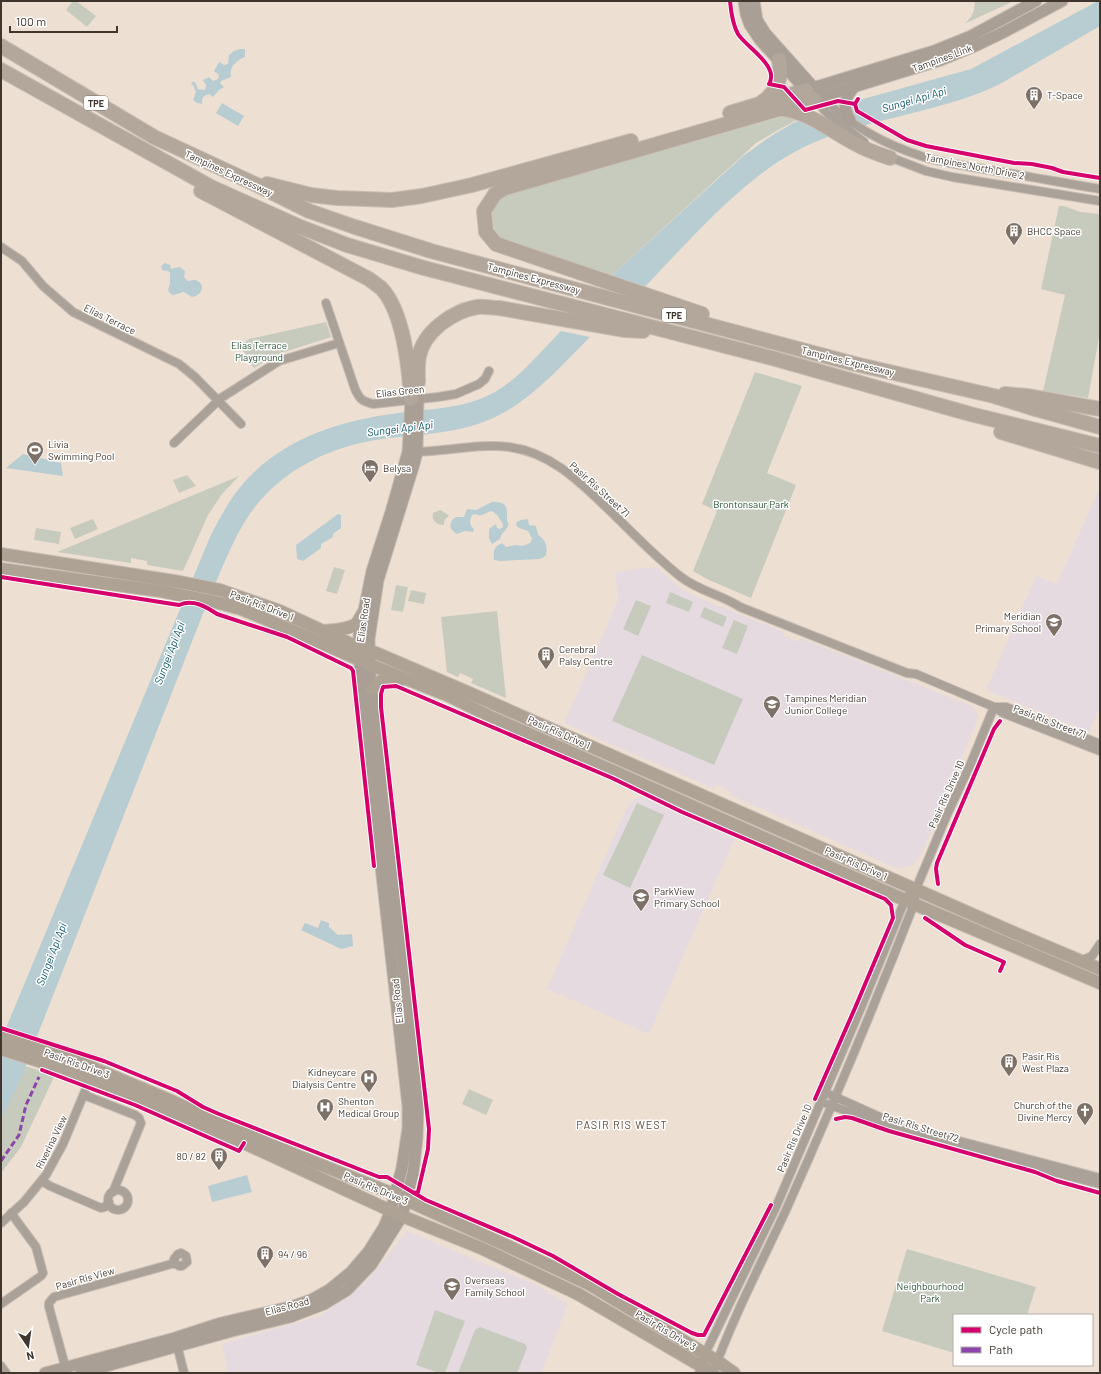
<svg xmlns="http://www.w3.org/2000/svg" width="1101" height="1374" font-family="Barlow,sans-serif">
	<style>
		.education { fill: #e5dae0 }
		.green { fill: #c7cbbd }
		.water { fill: #b8cdd2 }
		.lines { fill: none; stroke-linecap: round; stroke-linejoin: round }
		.street-casing { stroke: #c9beb4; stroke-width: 10 }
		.secondary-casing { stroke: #c9beb4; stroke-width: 13 }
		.primary-casing { stroke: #c9beb4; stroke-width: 14 }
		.highway-casing { stroke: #c9beb4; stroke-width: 16 }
		.street { stroke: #aaa198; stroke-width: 8 }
		.secondary { stroke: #aa9f94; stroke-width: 11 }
		.primary { stroke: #aea295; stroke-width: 12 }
		.highway { stroke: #b2a79a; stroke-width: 14 }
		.quiet { stroke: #8e44ad; stroke-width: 3; stroke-dasharray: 6 3; stroke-linecap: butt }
		.cycleway-casing { stroke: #fff; stroke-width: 6 }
		.cycleway { stroke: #d6006c; stroke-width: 4 }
		.labels { text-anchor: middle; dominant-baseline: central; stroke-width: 3; stroke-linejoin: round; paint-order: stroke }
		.shield { fill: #fff; stroke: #79726c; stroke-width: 1 }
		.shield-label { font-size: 9px; font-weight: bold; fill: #40362d }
		.street-label { font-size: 10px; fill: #40362d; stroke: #fff }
		.poi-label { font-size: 10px; fill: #40362d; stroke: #fff; text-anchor: start }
		.park-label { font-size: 10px; fill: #275233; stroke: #fff }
		.water-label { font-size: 11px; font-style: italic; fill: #0a5466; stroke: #fff }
		.neighbourhood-label { font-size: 11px; letter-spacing: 1px; fill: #654f3c; stroke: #fff }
	</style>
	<rect width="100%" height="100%" fill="#eedfd3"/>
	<g class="education">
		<path d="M1100 487V707L1089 732 986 690 1036 576 1057 584Z"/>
		<path d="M656 567 677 585 687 592 709 602 784 632 783 635 798 642 800 638 969 705 975 709 978 717 977 721 921 855 913 865 903 868H896L730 795 731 792 716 785 714 789 564 723 618 600 615 572Z"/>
		<path d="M644 796 736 835 649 1034 547 989 627 807 633 800Z"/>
		<path d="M407 1231 538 1286 568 1304 541 1373H228L222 1344 320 1316 366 1282Z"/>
	</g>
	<g class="green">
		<path d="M73 1H76L96 16 87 27 66 10Z"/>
		<path d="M975 1H1014L964 24C972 18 975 11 975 1Z"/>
		<path d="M788 115 800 118 778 130 756 143 609 278 501 241C489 224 488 207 507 194Z"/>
		<path d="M1059 206H1064L1080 212 1100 214V332L1088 398 1043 391 1065 295 1041 289Z"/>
		<path d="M326 322 331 337 275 355 254 368 240 346 249 339Z"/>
		<path d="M755 372 802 386 767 473 796 485 751 598 709 580 693 571 717 511 702 504Z"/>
		<path d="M187 475 196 486 179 493 173 480Z"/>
		<path d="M239 476 222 494 208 515 183 571 147 565V561L131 558V563L57 552Z"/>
		<path d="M440 510 447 514 449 516C445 519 444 520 444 525 437 525 431 521 433 513Z"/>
		<path d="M93 519 98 529 75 539 70 528Z"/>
		<path d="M36 528 61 532 59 544 34 540Z"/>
		<path d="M334 567 345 570 337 594 326 591Z"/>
		<path d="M396 585 408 587 403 612 391 610Z"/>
		<path d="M411 590 426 593 424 604 408 601Z"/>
		<path d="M670 592 693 602 689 612 666 603Z"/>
		<path d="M636 600 651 606 638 636 623 629Z"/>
		<path d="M704 607 727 617 723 627 700 617Z"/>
		<path d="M497 611 506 698 471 683 473 679 460 673 458 677 447 672 441 617Z"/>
		<path d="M734 620 748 626 737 654 722 648Z"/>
		<path d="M642 655 743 699 714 765 612 721Z"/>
		<path d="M637 803 664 815 630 888 603 875Z"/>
		<path d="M25 1066 55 1075 21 1147 1 1173V1098Z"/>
		<path d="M469 1089 493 1100 486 1115 462 1104Z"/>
		<path d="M907 1249 1036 1287 1027 1315H954V1353L882 1331Z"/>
		<path d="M435 1310 465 1321 445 1373H439L416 1365Z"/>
		<path d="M480 1327 525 1344 527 1348 517 1373H458L475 1330Z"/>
	</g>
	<g class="water">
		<path d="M1098 1H1100V26L1000 84C945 111 877 117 820 140 772 159 735 194 699 230 680 250 661 269 643 289L609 278 743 156 768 138 793 123 863 99 971 69Z"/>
		<path d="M240 49H245V57C236 61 229 66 231 77L221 81 220 83 224 87 219 90 213 97 209 94 204 96 202 100V104L197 103 193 100 196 92 193 85 191 84 192 82H195L198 89 205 90 206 85 203 80 209 77 213 81 218 79 219 75 214 71 218 64 220 62 224 65 228 64 229 55 234 51Z"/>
		<path d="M222 103 244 116 238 126 216 113Z"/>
		<path d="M165 263 170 265 171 269 180 267 185 271 184 277 188 281C190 281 192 280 194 280 205 281 205 295 192 297L184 292C177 293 172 299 168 290L170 283V273L168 271 162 270 161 266Z"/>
		<path d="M561 331 590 337C560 367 530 402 491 419 455 435 413 434 375 440 322 449 272 476 244 523 228 550 217 581 204 611L25 1067 26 1068 1 1119V1040L210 537C218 521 227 504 238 490 277 440 337 421 398 413 429 409 460 409 489 395 518 381 539 353 561 331Z"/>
		<path d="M23 454 61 463 63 476 6 468Z"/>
		<path d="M492 502C508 501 507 508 507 519 507 524 509 521 508 526 506 531 501 533 500 539L492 544 489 538V529L496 524 497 528 500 529 503 527V524L497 515 492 511C485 512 482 518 475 514L472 515 470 521 471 526 474 529 473 532 465 531 457 534C451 530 448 526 453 519L456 517H464L467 509 476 510Z"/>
		<path d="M338 514 341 515V528L333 534V537L321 544V548L303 561 297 559 296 545Z"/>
		<path d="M528 519 529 525 536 526 538 535C545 539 548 546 546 555L544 557 540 559 500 561 494 560C493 550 494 547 502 543L506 547 516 545 523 546 530 543 532 539 528 531 519 528 516 525 517 522 521 520Z"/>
		<path d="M321 920 329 923V927L338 935 352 934 353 946 341 949 301 930 305 923 318 928Z"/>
		<path d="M247 1175 252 1192 212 1202 208 1186Z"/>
	</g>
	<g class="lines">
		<defs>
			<g id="street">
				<path d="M819 93C845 124 886 145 924 157 951 165 980 168 1007 173 1038 178 1069 184 1100 189"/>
				<path d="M812 97 828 114 864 142"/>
				<path d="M887 156 926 171 952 177 1100 201"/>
				<path d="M1 247 22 261 43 286 73 312 179 364 195 377 241 424"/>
				<path d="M326 303 355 389C360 400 362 401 373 404L438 397 456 394 479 384 485 379 489 371"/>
				<path d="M174 443 221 398 279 361 339 343"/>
				<path d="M412 452C444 452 479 443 509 447 549 452 578 480 605 506 630 530 654 556 681 577 699 591 722 595 740 607L907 673 916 674 994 707 1003 713 1100 751"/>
				<path d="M994 707H1006L1100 744"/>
				<path d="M1080 961 1092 956 1100 944"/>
				<path d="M84 1095 135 1115 139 1118 141 1123 113 1192"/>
				<path d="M831 1095 882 1118"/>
				<path d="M827 1104 894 1128 1006 1160 1100 1184"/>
				<path d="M925 1132 1100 1178"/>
				<path d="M42 1181 50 1186 101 1208 105 1207 109 1202"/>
				<circle cx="118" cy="1200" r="10"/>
				<path d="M1 1223 24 1202 46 1175 63 1144 90 1079"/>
				<path d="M1 1304 41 1276 43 1273 36 1247 11 1213"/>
				<path d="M176 1341 184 1373"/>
				<path d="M1 1366 6 1373"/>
				<path d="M67 1373 49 1307V1303L54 1297 175 1263 179 1266H182L187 1262 186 1256 181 1253 178 1254 174 1259 175 1263"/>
				<path d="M699 1373 705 1354 776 1207 860 1010 905 900 908 896"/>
				<path d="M713 1373C733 1317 761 1264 786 1210 831 1109 874 1007 914 904L916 889 946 817 971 763 994 707"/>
			</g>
			<g id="secondary">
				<path d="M744 1 746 14 750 25 760 40 806 90 934 51 971 36 1036 1"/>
				<path d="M754 1 757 20 765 33 814 88"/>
				<path d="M814 99 941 60 975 46 1002 33 1062 1"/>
				<path d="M850 120C842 106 844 99 854 87"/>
				<path d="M45 1373 175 1338 221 1323 294 1306 311 1300 329 1290 351 1272 369 1251 384 1227 391 1210 402 1168 408 1128V1106L368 751 360 669 359 635 372 571 391 512 408 452 411 399"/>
				<path d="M81 1373 232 1331 290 1317 324 1304 347 1290 371 1265 402 1216 413 1173 417 1138 418 1106 402 955 383 804 370 673 369 639 378 580 414 464 417 452 418 399"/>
			</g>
			<g id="primary">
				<path d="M1 554 180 582 220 590 280 611 351 644 376 653 467 692 1010 931 1100 969"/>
				<path d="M1 569 160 591 215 602 241 609 275 623 376 667 449 696 493 718 685 803 914 904 1100 983"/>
				<path d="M324 631C334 630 347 630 356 624 359 621 361 616 363 613"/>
				<path d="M372 689C381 679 386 676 399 681"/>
				<path d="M1 1037 72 1059 167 1099 264 1142 386 1191 508 1246 589 1284 717 1361 734 1373"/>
				<path d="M1 1049 67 1070 110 1086 244 1143 402 1216 481 1248 578 1294 713 1373"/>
			</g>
			<g id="highway">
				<path d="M1 46 154 137 255 184 309 211 355 227 431 251 855 364 994 396 1032 408 1100 427"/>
				<path d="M1 70 211 187 298 226 347 245 424 268 772 358 970 414 1100 446"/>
				<path d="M761 103C776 93 783 78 779 60"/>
				<path d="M784 109C811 113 832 132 856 144 866 150 878 154 890 158"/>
				<path d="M730 113 806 90"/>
				<path d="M267 184 311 195 337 198 392 200 422 196 472 185 631 141"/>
				<path d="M201 191 369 279C373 282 377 285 381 288 404 312 409 368 411 399"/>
				<path d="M702 314 496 244 486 232 484 211 495 194 505 188 814 99"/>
				<path d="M418 382C418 374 417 366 419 357 423 332 453 311 477 307 484 306 492 308 499 308L625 330 643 331"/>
				<path d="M1005 394 1027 396 1100 409"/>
				<path d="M1001 432 1100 462"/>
			</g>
		</defs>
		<use href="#street" class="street-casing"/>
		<use href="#secondary" class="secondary-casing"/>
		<use href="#primary" class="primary-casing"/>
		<use href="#highway" class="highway-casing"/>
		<use href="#street" class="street"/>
		<use href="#secondary" class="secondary"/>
		<use href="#primary" class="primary"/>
		<use href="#highway" class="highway"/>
		<path class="quiet" d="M1 1161 19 1135 26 1105 39 1077"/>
		<defs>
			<g id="cycleway">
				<path d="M730 1C731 12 733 25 738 34 746 47 780 66 769 84L784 87 805 110 838 101 855 104"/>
				<path d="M858 99 855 104 857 111 907 140 926 146 1014 163 1032 164 1052 168 1063 172 1100 178"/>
				<path d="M1 577 179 605C193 599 205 606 217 614L287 637 351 668 353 671 374 866"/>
				<path d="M938 884 936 869 937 863 994 729 1000 721"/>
				<path d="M925 918 965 945 1004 962 1000 971"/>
				<path d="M1 1028 104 1061 177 1091 203 1107 219 1114 379 1177H387L426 1200 513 1237 553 1256 618 1294 692 1333 698 1335H704L771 1205"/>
				<path d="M42 1070 135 1105 239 1151 244 1143"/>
				<path d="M836 1119 845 1117 852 1118 889 1131 1035 1172 1057 1181 1100 1193"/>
				<path d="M414 1193 418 1192 428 1149 429 1129 381 707V694L383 687 396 686 612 778 682 812 885 899 891 905 893 918 855 1008 815 1099"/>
			</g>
		</defs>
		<use href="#cycleway" class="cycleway-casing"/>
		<use href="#cycleway" class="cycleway"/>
	</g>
	<defs>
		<symbol id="building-pin" viewBox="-11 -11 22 30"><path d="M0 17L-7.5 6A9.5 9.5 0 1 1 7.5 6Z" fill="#7d7167" stroke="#fff"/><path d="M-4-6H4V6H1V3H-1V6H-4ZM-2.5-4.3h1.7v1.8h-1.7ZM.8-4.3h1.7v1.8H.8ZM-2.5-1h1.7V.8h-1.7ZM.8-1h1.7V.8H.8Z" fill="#fff"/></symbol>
		<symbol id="stadium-pin" viewBox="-11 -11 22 30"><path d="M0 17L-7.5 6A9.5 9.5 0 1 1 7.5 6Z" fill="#7d7167" stroke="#fff"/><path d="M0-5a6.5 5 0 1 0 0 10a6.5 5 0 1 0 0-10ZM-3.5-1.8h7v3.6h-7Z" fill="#fff"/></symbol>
		<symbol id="hotel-pin" viewBox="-11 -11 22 30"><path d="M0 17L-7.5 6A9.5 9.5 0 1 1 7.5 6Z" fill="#7d7167" stroke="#fff"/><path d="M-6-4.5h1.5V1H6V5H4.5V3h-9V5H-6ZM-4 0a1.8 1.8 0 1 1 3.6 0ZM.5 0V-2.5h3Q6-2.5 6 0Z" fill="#fff"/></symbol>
		<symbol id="school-pin" viewBox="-11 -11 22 30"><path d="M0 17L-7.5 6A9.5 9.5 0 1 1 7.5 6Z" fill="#7d7167" stroke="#fff"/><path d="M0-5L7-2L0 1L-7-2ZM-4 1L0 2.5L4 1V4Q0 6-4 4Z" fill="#fff"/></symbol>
		<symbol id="university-pin" viewBox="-11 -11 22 30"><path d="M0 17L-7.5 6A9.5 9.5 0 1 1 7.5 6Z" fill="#7d7167" stroke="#fff"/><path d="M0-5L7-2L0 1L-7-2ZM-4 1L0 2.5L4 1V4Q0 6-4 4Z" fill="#fff"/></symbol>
		<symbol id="hospital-pin" viewBox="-11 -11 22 30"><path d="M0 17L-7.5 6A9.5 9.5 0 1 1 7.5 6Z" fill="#7d7167" stroke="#fff"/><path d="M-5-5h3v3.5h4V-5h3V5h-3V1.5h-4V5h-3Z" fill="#fff"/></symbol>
		<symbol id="church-pin" viewBox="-11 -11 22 30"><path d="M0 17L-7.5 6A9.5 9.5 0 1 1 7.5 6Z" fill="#7d7167" stroke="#fff"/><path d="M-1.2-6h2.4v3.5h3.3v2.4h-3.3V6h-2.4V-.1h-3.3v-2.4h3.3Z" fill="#fff"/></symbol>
	</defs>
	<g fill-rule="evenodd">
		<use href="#building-pin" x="1024" y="85" width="20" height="27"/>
		<use href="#building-pin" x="1004" y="221" width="20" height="27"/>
		<use href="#stadium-pin" x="25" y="440" width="20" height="27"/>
		<use href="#hotel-pin" x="360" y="458" width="20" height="27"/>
		<use href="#school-pin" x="1044" y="612" width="20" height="27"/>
		<use href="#building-pin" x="536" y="645" width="20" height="27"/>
		<use href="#university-pin" x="762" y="694" width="20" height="27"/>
		<use href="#school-pin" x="631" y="887" width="20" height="27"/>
		<use href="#building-pin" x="999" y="1052" width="20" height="27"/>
		<use href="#hospital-pin" x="359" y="1068" width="20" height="27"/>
		<use href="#hospital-pin" x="315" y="1097" width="20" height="27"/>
		<use href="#church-pin" x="1075" y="1101" width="20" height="27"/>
		<use href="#building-pin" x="209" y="1146" width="20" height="27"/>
		<use href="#building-pin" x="255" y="1244" width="20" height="27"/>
		<use href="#school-pin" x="442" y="1276" width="20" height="27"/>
	</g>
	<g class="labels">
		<g class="shield">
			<rect x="84" y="96" width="24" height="14" rx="3"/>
			<rect x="662" y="308" width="24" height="14" rx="3"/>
		</g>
		<g class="shield-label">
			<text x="96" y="103">TPE</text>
			<text x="674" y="315">TPE</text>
		</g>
		<g class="street-label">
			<text transform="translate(942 58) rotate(-20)">Tampines Link</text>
			<text transform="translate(975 166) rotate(11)">Tampines North Drive 2</text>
			<text transform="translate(229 173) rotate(25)">Tampines Expressway</text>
			<text transform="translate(534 278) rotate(15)">Tampines Expressway</text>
			<text transform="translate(110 319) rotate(26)">Elias Terrace</text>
			<text transform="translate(848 361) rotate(14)">Tampines Expressway</text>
			<text transform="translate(400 391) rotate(-6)">Elias Green</text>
			<text transform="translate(600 489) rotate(42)">Pasir Ris Street 71</text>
			<text transform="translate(262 605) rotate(21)">Pasir Ris Drive 1</text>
			<text transform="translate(363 620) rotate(-82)">Elias Road</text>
			<text transform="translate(1050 721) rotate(21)">Pasir Ris Street 71</text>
			<text transform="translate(559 732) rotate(24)">Pasir Ris Drive 1</text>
			<text transform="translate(946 794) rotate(-66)">Pasir Ris Drive 10</text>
			<text transform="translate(856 863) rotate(24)">Pasir Ris Drive 1</text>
			<text transform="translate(397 1001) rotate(-96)">Elias Road</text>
			<text transform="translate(77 1063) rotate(20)">Pasir Ris Drive 3</text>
			<text transform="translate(921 1127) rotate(17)">Pasir Ris Street 72</text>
			<text transform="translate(794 1138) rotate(-67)">Pasir Ris Drive 10</text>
			<text transform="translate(51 1142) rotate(-64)">Riverina View</text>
			<text transform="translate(376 1188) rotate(23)">Pasir Ris Drive 3</text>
			<text transform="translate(85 1278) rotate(-16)">Pasir Ris View</text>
			<text transform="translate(287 1306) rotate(-15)">Elias Road</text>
			<text transform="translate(666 1330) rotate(31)">Pasir Ris Drive 3</text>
		</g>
		<g class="poi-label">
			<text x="1047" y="95">T-Space</text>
			<text x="1027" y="231">BHCC Space</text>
			<text x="48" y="444">Livia<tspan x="48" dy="12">Swimming Pool</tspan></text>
			<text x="383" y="468">Belysa</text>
			<text x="1041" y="616" text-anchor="end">Meridian<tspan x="1041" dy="12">Primary School</tspan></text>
			<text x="559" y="649">Cerebral<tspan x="559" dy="12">Palsy Centre</tspan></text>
			<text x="785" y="698">Tampines Meridian<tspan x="785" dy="12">Junior College</tspan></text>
			<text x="654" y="891">ParkView<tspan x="654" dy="12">Primary School</tspan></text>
			<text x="1022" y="1056">Pasir Ris<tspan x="1022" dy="12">West Plaza</tspan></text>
			<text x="356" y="1072" text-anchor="end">Kidneycare<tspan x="356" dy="12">Dialysis Centre</tspan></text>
			<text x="338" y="1101">Shenton<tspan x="338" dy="12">Medical Group</tspan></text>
			<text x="1072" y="1105" text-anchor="end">Church of the<tspan x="1072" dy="12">Divine Mercy</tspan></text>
			<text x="206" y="1156" text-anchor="end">80 / 82</text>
			<text x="278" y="1254">94 / 96</text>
			<text x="465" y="1280">Overseas<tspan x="465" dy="12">Family School</tspan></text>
		</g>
		<g class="park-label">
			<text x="259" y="345">Elias Terrace<tspan x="259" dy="12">Playground</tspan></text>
			<text x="751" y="504">Brontonsaur Park</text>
			<text x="930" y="1286">Neighbourhood<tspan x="930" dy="12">Park</tspan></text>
		</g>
		<g class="water-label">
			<text transform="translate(914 99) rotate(-16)">Sungei Api Api</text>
			<text transform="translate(400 428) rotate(-7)">Sungei Api Api</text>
			<text transform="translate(169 653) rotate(-69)">Sungei Api Api</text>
			<text transform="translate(51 954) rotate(-69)">Sungei Api Api</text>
		</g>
		<g class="neighbourhood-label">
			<text x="622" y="1124">PASIR RIS WEST</text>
		</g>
	</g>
	<rect width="1101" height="1374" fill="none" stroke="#40362d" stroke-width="4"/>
	<rect x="953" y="1314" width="140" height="52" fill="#ffffff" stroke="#b3afab"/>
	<rect x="961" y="1327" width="20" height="6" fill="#d6006c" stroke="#b3afab"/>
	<text x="989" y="1334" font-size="12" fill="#40362d">Cycle path</text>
	<rect x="961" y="1347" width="20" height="6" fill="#8e44ad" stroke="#b3afab"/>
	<text x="989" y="1354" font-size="12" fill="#40362d">Path</text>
	<g transform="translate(28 1346) rotate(167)" stroke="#ffffff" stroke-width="3" paint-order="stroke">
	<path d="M0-3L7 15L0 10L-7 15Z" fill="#40362d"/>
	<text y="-6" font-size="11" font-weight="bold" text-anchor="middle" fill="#40362d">N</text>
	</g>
	<path d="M10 26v6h107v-6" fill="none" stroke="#40362d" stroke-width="2"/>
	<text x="16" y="26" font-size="12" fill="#40362d" stroke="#ffffff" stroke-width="3" paint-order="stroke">100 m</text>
</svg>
